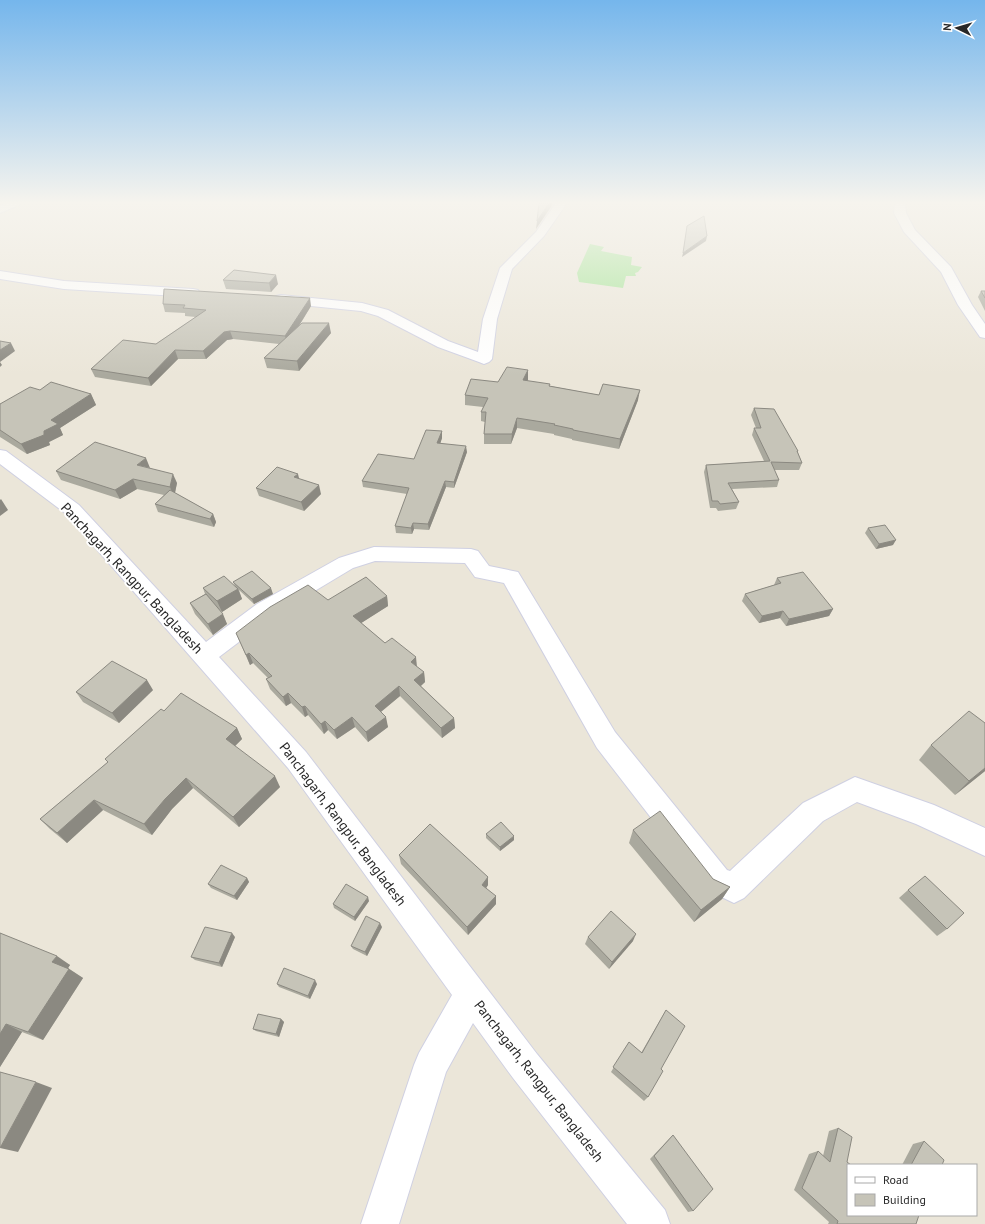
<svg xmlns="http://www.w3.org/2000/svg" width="985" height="1224" font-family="'PT Sans',sans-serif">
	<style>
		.green { fill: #a3e494 }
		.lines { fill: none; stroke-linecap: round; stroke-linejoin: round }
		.minor-casing { stroke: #cfd0e2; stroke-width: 2 }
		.minor { fill: #fff; fill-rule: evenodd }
		.wall { fill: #aaa99e }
		.shaded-wall { fill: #8b8981 }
		.building { fill: #c6c4b8; stroke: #8b8981 }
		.labels { text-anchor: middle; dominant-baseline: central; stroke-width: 4; stroke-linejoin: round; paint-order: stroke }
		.near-street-label { font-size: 14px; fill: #282828; stroke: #fff }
	</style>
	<rect width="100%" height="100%" fill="#ebe6d9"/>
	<path class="green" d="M590 244 604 247 601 251 632 257 631 265 642 267 638 272 635 273 636 276H626L623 288 579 282 577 273Z"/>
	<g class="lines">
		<defs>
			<g id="minor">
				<path d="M6 203H20L19 205 0 213V206Z"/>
				<path d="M556 203H567L544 236 512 269 497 319 492 359 489 362 484 364 479 362 438 347 378 316 361 311 281 303 276 302 274 299 276 296 281 295 362 303 388 310 448 341 478 352 483 319 500 268 536 232Z"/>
				<path d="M895 203H905L906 213 915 230 951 267 972 305 985 324V338L980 337 958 305 941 272 904 232 894 213Z"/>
				<path d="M0 271 64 281 193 289 198 290 200 293 198 296 193 297 64 289 0 279Z"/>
				<path d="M0 450 6 451 79 505 206 642 257 604 339 558 374 547 471 549 478 551 489 566 518 572 615 732 727 870 730 871 803 803 855 777 934 805 985 828V856L916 824 857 802 823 821 744 898 734 903 707 890 597 748 504 583 475 577 465 563 375 561 353 568 273 616 219 657 306 752 537 1054 665 1210 670 1224H627L513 1078 473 1023 446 1072 399 1224H361L414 1065 419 1053 452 995 288 768 65 513 0 464Z"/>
			</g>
		</defs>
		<use href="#minor" class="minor-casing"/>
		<use href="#minor" class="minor"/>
	</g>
	<g class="wall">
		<path d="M234 270 278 284 271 292 226 289 223 280Z"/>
		<path d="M981 291H985V311L978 297Z"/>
		<path d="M163 304 311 306 299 326 331 333 299 371 267 368 264 358 279 344 233 339 227 340 206 359H178L151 386 95 377 91 369 156 344 196 317 185 316V313L165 312Z"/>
		<path d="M528 370 527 381 550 386 599 395 638 400 619 449 572 440V439L554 435V434L517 428 511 444H484V434L485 422 481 421V412L483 407 465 405V395Z"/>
		<path d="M40 390 91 394 96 405 60 428 63 435 49 442 50 445 27 454 0 437V404Z"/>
		<path d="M754 408 798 451V453L802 463 799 470H774L779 480 777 487 732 489 739 502 736 509 718 511 716 508H710L704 472 706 465 764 461 752 435 754 428H756L751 415Z"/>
		<path d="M442 431V438L440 444 467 452 454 488 446 487 429 530 414 529 412 534 396 533 395 526 407 494 363 487 362 481 414 459Z"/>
		<path d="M150 468 177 483 175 493 213 514 216 522 214 527 158 512 155 504 164 495 137 489 120 499 61 480 56 471Z"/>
		<path d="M299 479 321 494 304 511 259 496 256 488Z"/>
		<path d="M868 528 893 545 876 549 865 533Z"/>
		<path d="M777 578 833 609 829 616 786 626 780 618 759 623 742 601 745 594 774 585Z"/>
		<path d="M233 582 273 594 254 604 239 590 242 599 222 612 220 610 227 624 213 635 195 614 190 603 205 594 203 588 235 586Z"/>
		<path d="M387 596 388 606 361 623 385 643 424 672 425 682 421 686 454 718 455 728 442 738 400 696 381 712 388 727 368 742 355 727 337 739 328 730 324 734 308 715 305 717 291 703 286 706 270 689 266 679 268 678 253 663 250 665 236 633 328 600Z"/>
		<path d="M153 690 119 723 83 702 76 692Z"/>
		<path d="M164 711 237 728 242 739 235 746 280 787 239 827 193 788 172 809 152 835 103 810 67 843 50 829 40 819 108 762 105 759Z"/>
		<path d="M985 723V771L955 795 919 760 931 745Z"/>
		<path d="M633 830 713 879 730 887 722 899 694 922 629 843Z"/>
		<path d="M486 834 514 840 500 851 486 838Z"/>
		<path d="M399 855 488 877V885L486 888 496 904 468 935 401 864Z"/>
		<path d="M247 878 249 882 237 900 211 888 208 884Z"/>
		<path d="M908 890 947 929 937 936 899 898Z"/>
		<path d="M369 901 355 921 334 908 333 904Z"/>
		<path d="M382 927 367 956 353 949 351 946Z"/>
		<path d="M0 933 70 965 68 968 83 978 43 1040 22 1032 0 1067Z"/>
		<path d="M235 937 222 967 195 960 191 957Z"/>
		<path d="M588 937 633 941 609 969 585 944Z"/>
		<path d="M277 984H317L310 999 279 987Z"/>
		<path d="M666 1010 661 1069 648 1097 644 1101 611 1072 629 1042 641 1053Z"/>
		<path d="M281 1019 284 1022 279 1037 256 1031 253 1029Z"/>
		<path d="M838 1128 847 1162 916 1224H828L829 1222 794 1190 809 1154 818 1151 823 1156 829 1131Z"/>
		<path d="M673 1135 693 1211 688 1212 650 1159 669 1139Z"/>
		<path d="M924 1141 942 1165H902L913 1144Z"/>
	</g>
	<g class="shaded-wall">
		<path d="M549 203H553L551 207 536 229 537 221Z"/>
		<path d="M707 236 706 241 682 257 683 253Z"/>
		<path d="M276 275 278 284 271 292 269 283Z"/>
		<path d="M310 298 311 306 287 345 285 336Z"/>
		<path d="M329 323 331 333 299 371 297 361Z"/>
		<path d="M230 331 233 339 227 340 206 359 203 351 224 332Z"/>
		<path d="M11 343 15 351 0 362 2 365 0 367V350Z"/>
		<path d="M175 350 178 359 151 386 148 378Z"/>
		<path d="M528 370V380L522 390 523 380Z"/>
		<path d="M640 390 638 400 619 449 620 439Z"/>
		<path d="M91 394 96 405 60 428 63 435 49 442 50 445 27 454 21 444 44 431 51 420Z"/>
		<path d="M517 418V428L511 444 512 434Z"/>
		<path d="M442 431V438L438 450 437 443Z"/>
		<path d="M466 446 467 452 454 488V482Z"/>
		<path d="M146 458 150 468 137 465Z"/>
		<path d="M173 474 177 483 174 497 170 487Z"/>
		<path d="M298 474 300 482 294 477Z"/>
		<path d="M133 479 137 489 120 499 115 490Z"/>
		<path d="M445 481 446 487 429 530 428 524Z"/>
		<path d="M319 485 321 494 304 511 301 502Z"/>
		<path d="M1 499 8 510 0 516V500Z"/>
		<path d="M213 514 216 522 214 527 210 519Z"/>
		<path d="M413 523 414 529 412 534 411 528Z"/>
		<path d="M896 540 893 545 876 549 879 544Z"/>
		<path d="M271 588 273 594 254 604 252 599Z"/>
		<path d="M238 589 242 599 222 612 217 601Z"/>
		<path d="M387 596 388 606 355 627 353 616Z"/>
		<path d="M833 609 829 616 786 626 789 619Z"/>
		<path d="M783 611 780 618 759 623 762 616Z"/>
		<path d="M223 614 227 624 213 635 208 624Z"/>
		<path d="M249 653 253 663 250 665 246 655Z"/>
		<path d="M416 657 417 667 411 662Z"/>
		<path d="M424 672 425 682 416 690 414 680Z"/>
		<path d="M147 680 153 690 119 723 112 713Z"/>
		<path d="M399 686 400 696 377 715 375 706Z"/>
		<path d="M288 693 291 703 286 706 283 697Z"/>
		<path d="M305 706 308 715 305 717 302 707Z"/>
		<path d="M352 717 355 727 337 739 334 730Z"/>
		<path d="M386 717 388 727 368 742 366 732Z"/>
		<path d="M454 718 455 728 442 738 441 728Z"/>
		<path d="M325 721 328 730 324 734 321 724Z"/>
		<path d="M237 728 242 739 231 750 226 739Z"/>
		<path d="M985 768V771L955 795 969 781Z"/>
		<path d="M275 776 280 787 239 827 233 817Z"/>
		<path d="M186 778 193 788 172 809 152 835 144 824 165 799Z"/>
		<path d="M94 800 103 810 67 843 57 833Z"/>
		<path d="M514 836V840L500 851V847Z"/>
		<path d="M488 877V885L483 893 482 885Z"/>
		<path d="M247 878 249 882 237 900 234 896Z"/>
		<path d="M730 887 722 899 694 922 701 910Z"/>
		<path d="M496 896V904L468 935 467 927Z"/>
		<path d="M368 897 369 901 355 921 354 917Z"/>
		<path d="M380 923 382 927 367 956 365 952Z"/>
		<path d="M232 933 235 937 222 967 219 963Z"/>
		<path d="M636 934 633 941 609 969 612 962Z"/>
		<path d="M57 956 70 965 66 971 52 962Z"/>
		<path d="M69 969 83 978 43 1040 28 1032Z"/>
		<path d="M315 980 317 984 310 999 308 996Z"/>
		<path d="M281 1019 284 1022 279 1037 276 1034Z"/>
		<path d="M6 1024 22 1032 0 1067V1034Z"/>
		<path d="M36 1082 52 1088 18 1152 0 1148Z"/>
	</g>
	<g class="building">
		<path d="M539 203H549L537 221Z"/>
		<path d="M704 216 707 236 683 253 687 226Z"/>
		<path d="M234 270 276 275 269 283 223 280Z"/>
		<path d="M164 289 310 298 285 336 230 331 224 332 203 351 175 350 148 378 91 369 123 340 156 344 206 310 183 308 185 305 163 304Z"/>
		<path d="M981 291H985V298Z"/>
		<path d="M302 323H329L297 361 264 358Z"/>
		<path d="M0 341 11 343 0 350Z"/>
		<path d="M507 367 528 370 523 380 550 384 549 386 599 395 603 384 640 390 620 439 573 430V429L554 425 555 424 517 418 512 434H484L486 412H481L488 398 465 395 471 379 498 382Z"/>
		<path d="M51 382 91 394 51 420 58 424 44 431V435L21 444 0 430V404L30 387 40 390Z"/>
		<path d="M754 408 774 409 798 451H797L802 463 771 462 779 480 728 483 739 502 720 504 718 501H712L706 465 770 461 754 428H761Z"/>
		<path d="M426 430 442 431 437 443 466 446 454 482 445 481 428 524 413 523 411 528 395 526 409 488 362 481 378 454 414 459Z"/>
		<path d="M95 442 146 458 137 465 173 474 170 487 133 479 115 490 56 471Z"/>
		<path d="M277 467 298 474 294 477 319 485 301 502 256 488Z"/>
		<path d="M170 490 213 514 210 519 155 504Z"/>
		<path d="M885 525 896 540 879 544 868 528Z"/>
		<path d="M252 571 271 588 252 599 233 582Z"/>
		<path d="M803 572 833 609 789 619 783 611 762 616 745 594 781 583 777 578Z"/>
		<path d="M224 576 238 589 217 601 203 588Z"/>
		<path d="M366 577 387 596 353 616 385 643 392 638 416 657 411 662 424 672 414 680 454 718 441 728 399 686 375 706 386 717 366 732 352 717 334 730 325 721 321 724 305 706 302 707 288 693 283 697 266 679 272 676 249 653 246 655 236 633 270 607 308 585 328 600Z"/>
		<path d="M206 594 223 614 208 624 190 603Z"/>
		<path d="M112 661 147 680 112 713 76 692Z"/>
		<path d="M181 693 237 728 226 739 275 776 233 817 186 778 165 799 144 824 94 800 57 833 40 819 108 762 105 759 161 709 164 711Z"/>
		<path d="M969 711 985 723V768L969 781 931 745Z"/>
		<path d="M660 811 713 879 730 887 701 910 633 830Z"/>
		<path d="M501 822 514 836 500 847 486 834Z"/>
		<path d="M430 824 488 877 482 885 496 896 467 927 399 855Z"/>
		<path d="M221 865 247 878 234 896 208 884Z"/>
		<path d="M925 876 964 913 947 929 908 890Z"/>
		<path d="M346 884 368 897 354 917 333 904Z"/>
		<path d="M611 911 636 934 612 962 588 937Z"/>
		<path d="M366 916 380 923 365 952 351 946Z"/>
		<path d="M205 927 232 933 219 963 191 957Z"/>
		<path d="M0 933 57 956 52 962 69 969 28 1032 6 1024 0 1034Z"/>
		<path d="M284 968 315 980 308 996 277 984Z"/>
		<path d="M666 1010 685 1026 661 1069 663 1071 648 1097 613 1067 629 1042 642 1053Z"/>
		<path d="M258 1014 281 1019 276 1034 253 1029Z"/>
		<path d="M0 1072 36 1082 0 1148Z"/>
		<path d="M838 1128 852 1137 847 1162 851 1165H848V1215H919L916 1224H837L838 1221 802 1188 818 1151 830 1162Z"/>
		<path d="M673 1135 713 1189 693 1211 654 1156Z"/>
		<path d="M924 1141 944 1160 942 1165H911Z"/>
	</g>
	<linearGradient id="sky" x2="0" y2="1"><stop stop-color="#75b6ec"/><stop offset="0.54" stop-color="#f6f4ee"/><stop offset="1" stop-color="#f6f4ee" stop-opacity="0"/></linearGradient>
	<rect width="985" height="375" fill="url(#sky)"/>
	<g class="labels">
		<g class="near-street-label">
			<text transform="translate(132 578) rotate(47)">Panchagarh, Rangpur, Bangladesh</text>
			<text transform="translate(343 824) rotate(53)">Panchagarh, Rangpur, Bangladesh</text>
			<text transform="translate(539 1081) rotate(52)">Panchagarh, Rangpur, Bangladesh</text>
		</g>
	</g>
	<rect x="847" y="1164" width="130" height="52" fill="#ffffff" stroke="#a9a9a9"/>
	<rect x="855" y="1177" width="20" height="6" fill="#ffffff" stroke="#a9a9a9"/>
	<text x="883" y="1184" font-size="12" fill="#282828">Road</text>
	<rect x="855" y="1194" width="20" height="12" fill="#c6c4b8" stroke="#a9a9a9"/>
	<text x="883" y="1204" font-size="12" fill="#282828">Building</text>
	<g transform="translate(957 28) rotate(275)" stroke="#ffffff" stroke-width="3" paint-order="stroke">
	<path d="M0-3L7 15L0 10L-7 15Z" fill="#282828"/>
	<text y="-6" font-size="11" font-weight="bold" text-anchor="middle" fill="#282828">N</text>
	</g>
</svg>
